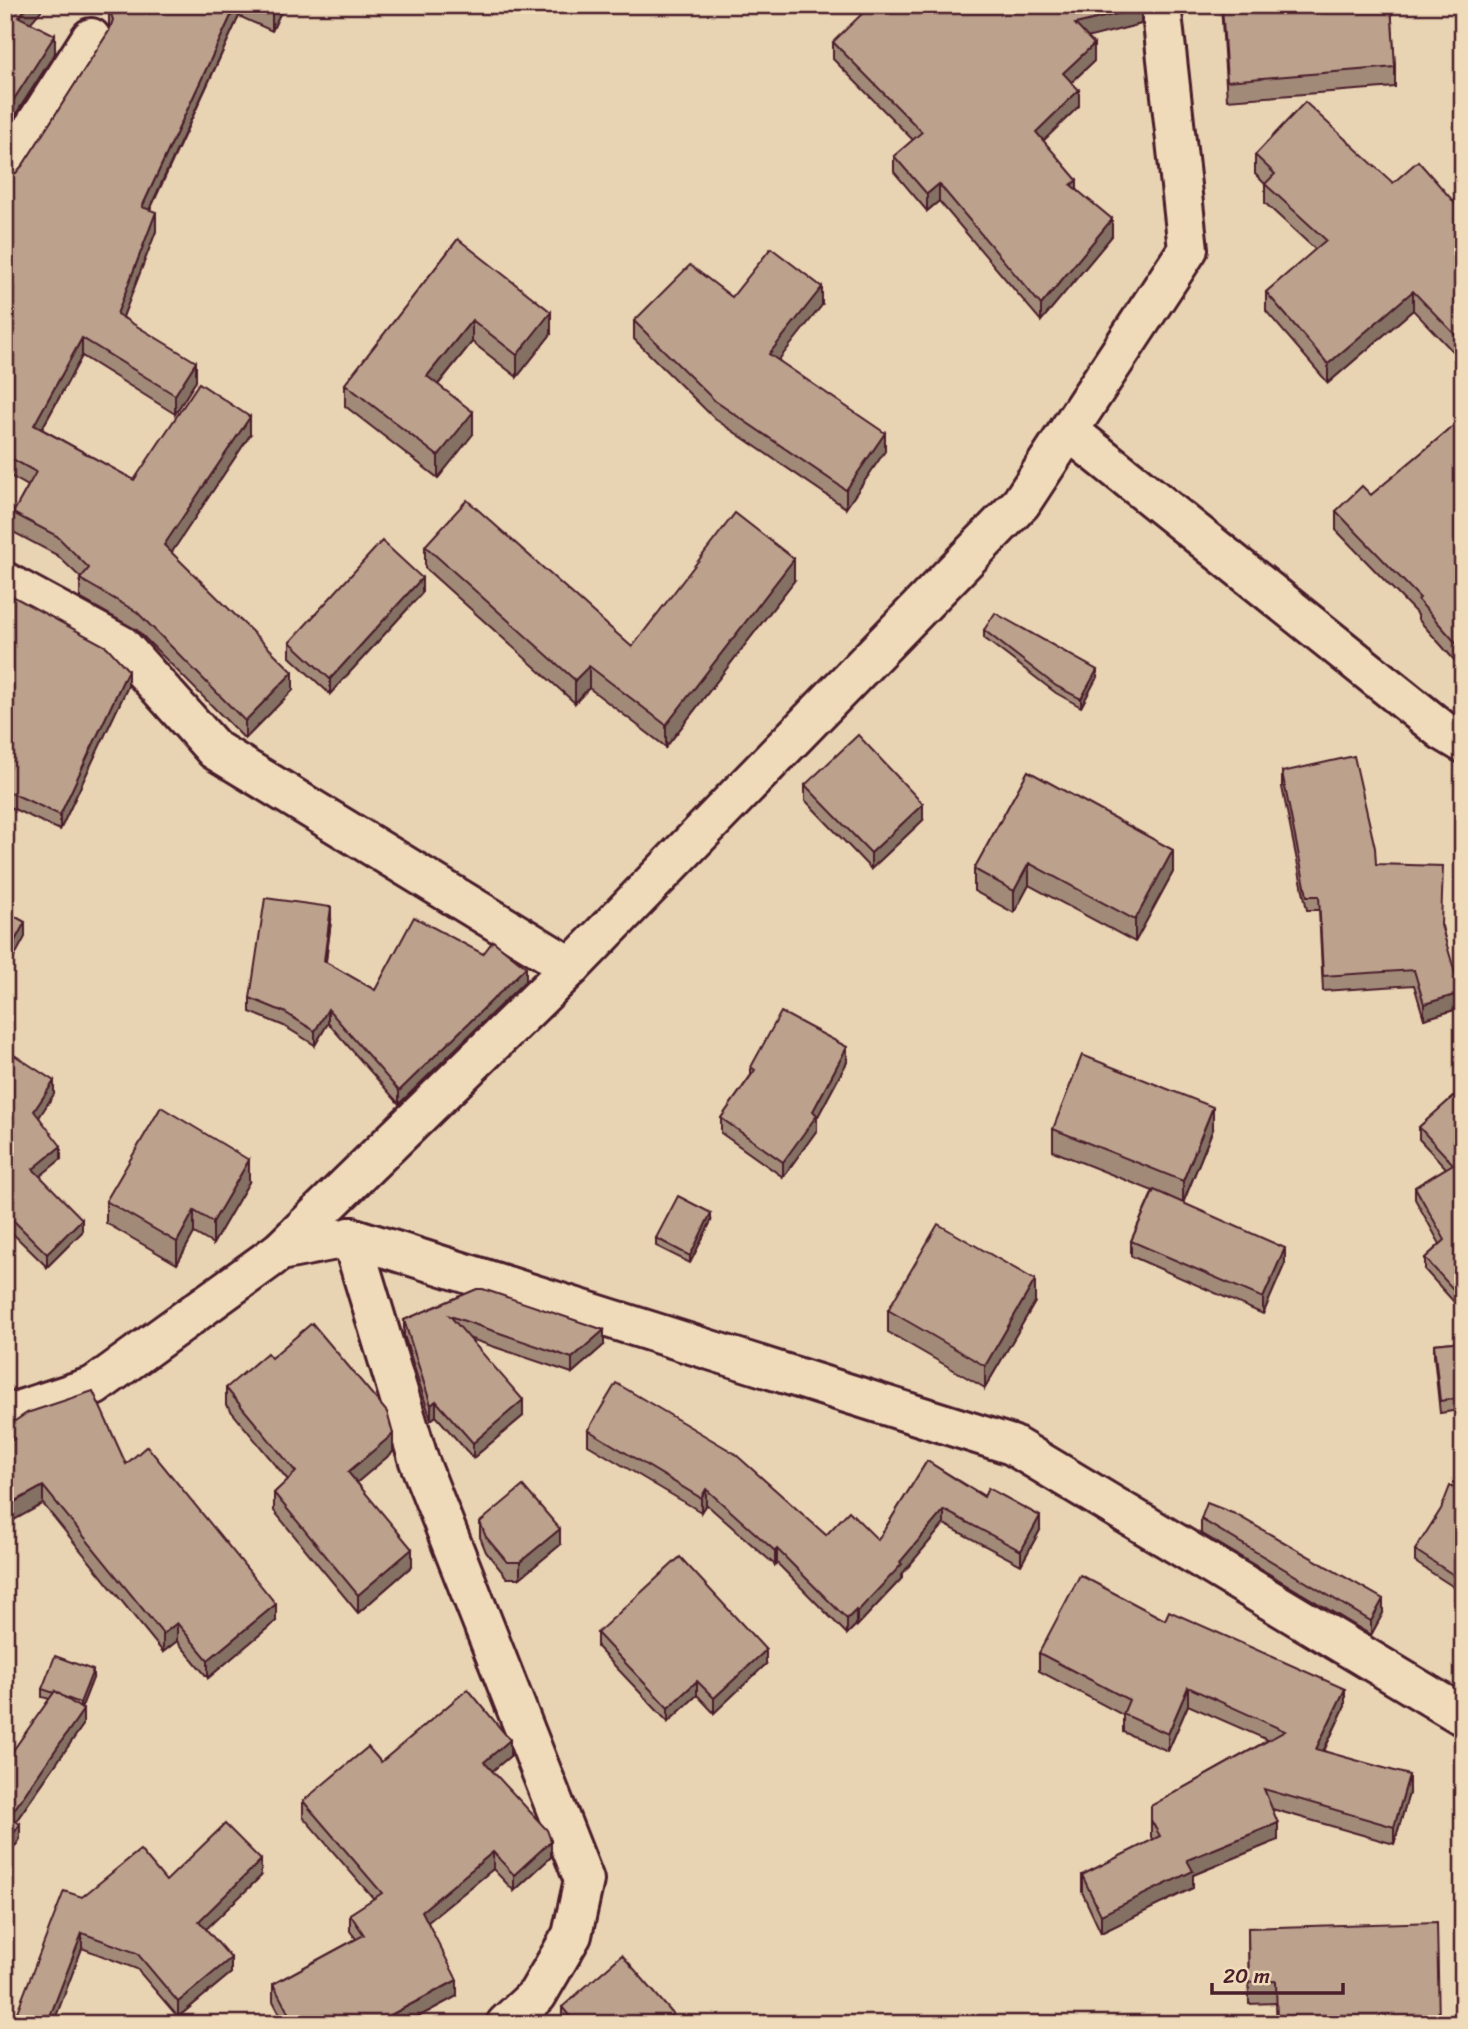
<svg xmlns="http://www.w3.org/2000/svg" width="1468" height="2029" font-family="Sriracha,sans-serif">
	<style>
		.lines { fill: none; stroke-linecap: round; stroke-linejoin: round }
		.street-casing { stroke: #4a1f2b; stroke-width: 44 }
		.street { stroke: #efdab9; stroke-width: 38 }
		.wall { fill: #a28a79; stroke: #4a1f2b; stroke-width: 2 }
		.shaded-wall { fill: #847163; stroke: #4a1f2b; stroke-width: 2 }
		.building { fill: #bca18d; stroke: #4a1f2b; stroke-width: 2 }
	</style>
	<rect width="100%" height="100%" fill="#e8d3b3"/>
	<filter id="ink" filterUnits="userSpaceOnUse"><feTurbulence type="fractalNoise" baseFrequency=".0143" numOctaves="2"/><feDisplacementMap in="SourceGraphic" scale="14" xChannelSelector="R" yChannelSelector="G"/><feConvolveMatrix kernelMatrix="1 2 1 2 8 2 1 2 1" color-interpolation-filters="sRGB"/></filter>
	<g filter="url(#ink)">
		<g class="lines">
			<defs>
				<g id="street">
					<path d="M5 172 91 38"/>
					<path d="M1069 431 1443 731 1463 743"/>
					<path d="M5 582 121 645 215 750 571 967"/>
					<path d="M351 1237 419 1461 584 1880 572 1935 537 1995 506 2024"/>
					<path d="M280 1251 351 1237 1012 1445 1463 1716"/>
					<path d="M5 1415 94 1386 280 1251 571 967 1021 503 1188 249 1161 5"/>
				</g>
			</defs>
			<use href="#street" class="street-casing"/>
			<use href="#street" class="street"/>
		</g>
		<g class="wall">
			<path d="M110 5H284L272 31 239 16 150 210 156 231 123 317 196 381 175 414 82 356 42 429 134 480 250 435 171 553 293 690 245 739 137 630 80 598V579L81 578 57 555 13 532V513L28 486 5 473V175L16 173 23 165 110 30 109 26V7Z"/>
			<path d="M1221 5H1391L1395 67V87L1227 100Z"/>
			<path d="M1141 24 1088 37 1094 61 1072 82 1079 106 1043 141 1077 189 1112 236 1041 321 939 201 927 211 894 172V156L913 140 833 59V42Z"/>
			<path d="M1255 155 1393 183 1460 209 1463 207V362L1413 310 1328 383 1266 311V292L1316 250 1265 203V184L1255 174Z"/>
			<path d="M458 239 551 334 517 377 472 342 438 385 473 434 438 478 345 406V384Z"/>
			<path d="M732 297 822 305 778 360 885 451 846 508 715 419 634 339V321Z"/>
			<path d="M1463 418V670L1418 619V615L1336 530V511L1371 495Z"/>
			<path d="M425 546 632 647 794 581 666 747 589 688 575 703 425 568Z"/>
			<path d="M5 592 128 686 60 830 5 805Z"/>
			<path d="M422 593 330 694 290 657V642Z"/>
			<path d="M984 630 1097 677 1081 707 1056 693 984 638Z"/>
			<path d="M1028 771 1173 872 1135 942 1029 885 1014 913 974 891V869Z"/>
			<path d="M1282 772 1376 864 1442 926 1461 1008 1424 1019 1414 985 1323 991 1319 910H1307L1282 787Z"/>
			<path d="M805 785 923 820 871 869 805 800Z"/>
			<path d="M331 921 326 962 375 990 526 980 399 1104 328 1023 315 1045 284 1026 250 1012V998Z"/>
			<path d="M5 1049 54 1094 39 1117 61 1159 40 1176 82 1232 47 1267 5 1226Z"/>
			<path d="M847 1062 817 1118V1130L783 1177 721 1133V1118L751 1075V1067Z"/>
			<path d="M1463 1088V1312L1425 1270V1258L1440 1244 1415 1199V1187L1446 1168 1419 1139V1127Z"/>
			<path d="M1053 1129H1213L1183 1203 1285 1263 1263 1314 1131 1256V1241L1153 1191 1053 1151Z"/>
			<path d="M249 1182 213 1244 194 1233 177 1264 106 1223V1201Z"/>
			<path d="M711 1221 690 1263 656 1246V1238Z"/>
			<path d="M477 1289 604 1345 572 1373 468 1338 523 1416 473 1458 436 1416 431 1420 404 1335V1320Z"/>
			<path d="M1035 1302 985 1388 888 1332V1310Z"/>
			<path d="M1463 1341V1434H1461L1459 1410 1440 1413 1434 1356V1344Z"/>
			<path d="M271 1358 393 1452 357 1482 412 1566 358 1613 274 1511V1493L288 1480 226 1405V1388Z"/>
			<path d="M6 1427 126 1464 276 1621 208 1678 177 1641 163 1652 43 1504 6 1443Z"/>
			<path d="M588 1430 826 1535 878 1540 927 1461 1040 1530 1021 1565 944 1524 902 1574V1578L857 1626 856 1625 847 1634 777 1563 775 1565 706 1504 701 1512 588 1445Z"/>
			<path d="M1463 1491V1593L1415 1562V1550Z"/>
			<path d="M1201 1519 1383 1613 1371 1635 1201 1533Z"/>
			<path d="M480 1522 560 1545 520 1578H507L486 1552 480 1537Z"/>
			<path d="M1165 1620 1345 1706 1324 1751 1409 1793 1394 1844 1272 1809 1278 1840 1193 1875V1888L1101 1933 1082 1892V1875L1153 1840 1151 1837V1806L1268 1740 1188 1705 1168 1751 1123 1732V1715L1039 1671V1653Z"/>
			<path d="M597 1633 766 1664 714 1713 697 1695 668 1722 597 1647Z"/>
			<path d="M93 1678 81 1709 83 1725 16 1821 20 1839 5 1861V1762L50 1699 42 1697V1689Z"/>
			<path d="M510 1756 492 1771 551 1857 514 1891 493 1869 428 1922 457 1996 405 2024H285L273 2001V1984L356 1939 350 1931V1914L374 1899 303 1817V1801L381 1762Z"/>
			<path d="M261 1876 206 1929 231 1973 178 2017 137 1969 82 1948 53 2024H15V2017L82 1897 166 1881Z"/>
			<path d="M1248 1928 1439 2024H1277L1276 2003 1249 2004Z"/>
			<path d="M562 2007 673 2024H562Z"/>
		</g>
		<g class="shaded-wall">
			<path d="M29 5H46L19 36V17Z"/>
			<path d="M236 5H239V16L142 225V207Z"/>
			<path d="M275 5H284L272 31V13Z"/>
			<path d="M1141 8V24L1075 41V24Z"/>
			<path d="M55 35V53L5 131V113Z"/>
			<path d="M1094 44V61L1063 90V73Z"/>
			<path d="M1079 90V106L1036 148V132Z"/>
			<path d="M1077 180V197L1071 185Z"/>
			<path d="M939 184V201L927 211V194Z"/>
			<path d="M156 212V231L117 332V314Z"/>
			<path d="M1112 219V236L1041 321V305Z"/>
			<path d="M822 287V305L769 372V354Z"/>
			<path d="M1413 291V310L1328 383V364Z"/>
			<path d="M551 312V334L517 377V355Z"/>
			<path d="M472 320V342L427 398V376Z"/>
			<path d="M82 338V356L34 443V425Z"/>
			<path d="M196 362V381L175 414V395Z"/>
			<path d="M473 412V434L438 478V456Z"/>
			<path d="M250 417V435L164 564V545Z"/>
			<path d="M885 433V451L846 508V490Z"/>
			<path d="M794 559V581L666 747V725Z"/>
			<path d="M422 578V593L330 694V679Z"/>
			<path d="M589 666V688L575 703V680Z"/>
			<path d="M128 670V686L60 830V815Z"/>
			<path d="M1097 670V677L1081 707V699Z"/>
			<path d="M293 672V690L245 739V721Z"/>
			<path d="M923 804V820L871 869V853Z"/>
			<path d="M1173 850V872L1135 942V920Z"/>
			<path d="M1029 863V885L1014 913V891Z"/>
			<path d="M331 907V921L324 974V961Z"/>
			<path d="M25 922V937L5 974V959Z"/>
			<path d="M526 967V980L399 1104V1091Z"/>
			<path d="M1461 993V1008L1424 1019V1004Z"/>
			<path d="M328 1009V1023L315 1045V1031Z"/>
			<path d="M847 1047V1062L817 1118V1130L783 1177V1162L813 1111Z"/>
			<path d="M54 1081V1094L34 1125V1111Z"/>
			<path d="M1213 1107V1129L1183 1203V1181Z"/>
			<path d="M61 1146V1159L33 1182V1169Z"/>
			<path d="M249 1160V1182L213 1244V1222Z"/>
			<path d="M194 1211V1233L177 1264V1242Z"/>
			<path d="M711 1213V1221L690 1263V1256Z"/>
			<path d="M82 1219V1232L47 1267V1254Z"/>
			<path d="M1285 1248V1263L1263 1314V1298Z"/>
			<path d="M1035 1280V1302L985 1388V1366Z"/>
			<path d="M604 1330V1345L572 1373V1358Z"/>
			<path d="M523 1400V1416L473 1458V1443Z"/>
			<path d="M436 1401V1416L431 1420V1405Z"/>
			<path d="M393 1434V1452L348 1490V1472Z"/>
			<path d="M43 1486V1504L5 1525V1507Z"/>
			<path d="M706 1489V1504L701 1512V1498Z"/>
			<path d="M944 1510V1524L902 1574V1578L857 1626V1612Z"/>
			<path d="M1040 1516V1530L1021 1565V1551Z"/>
			<path d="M560 1529V1545L520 1578V1562Z"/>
			<path d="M412 1549V1566L358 1613V1595Z"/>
			<path d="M777 1549V1563L775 1565V1551Z"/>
			<path d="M1383 1599V1613L1371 1635V1621Z"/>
			<path d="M276 1604V1621L208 1678V1660Z"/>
			<path d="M856 1610V1625L847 1634V1619Z"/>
			<path d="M177 1623V1641L163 1652V1634Z"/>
			<path d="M766 1650V1664L714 1713V1698Z"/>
			<path d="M93 1670V1678L80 1711V1703Z"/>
			<path d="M697 1681V1695L668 1722V1708Z"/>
			<path d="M1188 1687V1705L1168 1751V1734Z"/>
			<path d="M1345 1689V1706L1316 1766V1749Z"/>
			<path d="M83 1710V1725L9 1831V1817Z"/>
			<path d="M510 1740V1756L484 1778V1762Z"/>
			<path d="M1409 1775V1793L1394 1844V1827Z"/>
			<path d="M1278 1823V1840L1193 1875V1888L1101 1933V1915L1187 1860Z"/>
			<path d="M20 1824V1839L5 1861V1846Z"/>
			<path d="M551 1841V1857L514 1891V1875Z"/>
			<path d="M493 1852V1869L422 1927V1911Z"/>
			<path d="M261 1860V1876L199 1936V1921Z"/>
			<path d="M82 1933V1948L53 2024H47Z"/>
			<path d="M231 1958V1973L178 2017V2002Z"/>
			<path d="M457 1980V1996L405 2024H381V2020Z"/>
			<path d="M673 2014V2024H661Z"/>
		</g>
		<g class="building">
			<path d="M5 5H29L19 17 55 35 5 113Z"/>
			<path d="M110 5H236L142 207 156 212 117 314 196 362 175 395 82 338 34 425 134 480 199 383 250 417 164 545 293 672 245 721 137 612 80 579 89 568 57 536 13 513 36 472 5 455V175L16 173 23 165 109 31 113 20 109 7Z"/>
			<path d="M256 5H275L272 13Z"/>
			<path d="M871 5H1141V8L1075 24 1094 44 1063 73 1079 90 1036 132 1077 180 1071 185 1112 219 1041 305 939 184 927 194 894 156 922 132 833 42Z"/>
			<path d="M1222 5H1391L1395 67 1227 81Z"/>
			<path d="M1305 102 1393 183 1418 161 1460 209 1463 207V343L1413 291 1328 364 1266 292 1326 240 1265 184 1275 174 1255 155Z"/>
			<path d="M458 239 551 312 517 355 472 320 427 376 473 412 438 456 345 384Z"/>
			<path d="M771 248 822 287 769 354 885 433 846 490 715 401 634 321 690 265 732 297Z"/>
			<path d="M1463 418V651L1418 600 1420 598 1336 511 1362 486 1371 495Z"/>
			<path d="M467 500 632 647 735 513 794 559 666 725 589 666 575 680 425 546Z"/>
			<path d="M382 541 422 578 330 679 290 642Z"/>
			<path d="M5 592 107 647 128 670 60 815 5 790Z"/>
			<path d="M995 613 1097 670 1081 699 1056 686 984 630Z"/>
			<path d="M858 735 923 804 871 853 805 785Z"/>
			<path d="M1354 756 1375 848 1376 864 1443 866 1441 925 1461 993 1424 1004 1414 970 1323 976 1319 896H1307L1282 772Z"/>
			<path d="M1028 771 1173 850 1135 920 1029 863 1014 891 974 869Z"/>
			<path d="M265 898 331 907 324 961 375 990 414 917 483 954 493 941 526 967 399 1091 328 1009 315 1031 284 1012 250 998Z"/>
			<path d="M5 911 25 922 5 959Z"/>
			<path d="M781 1012 847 1047 813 1111 817 1115 783 1162 721 1118 755 1070 751 1067Z"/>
			<path d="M5 1049 54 1081 34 1111 61 1146 33 1169 82 1219 47 1254 5 1212Z"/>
			<path d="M1082 1055 1213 1107 1183 1181 1053 1129Z"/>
			<path d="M1463 1088V1300L1425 1258 1445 1240 1415 1187 1453 1164 1419 1127Z"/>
			<path d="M161 1107 249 1160 213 1222 194 1211 177 1242 106 1201Z"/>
			<path d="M1154 1190 1285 1248 1263 1298 1131 1241Z"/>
			<path d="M678 1196 711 1213 690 1256 656 1238Z"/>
			<path d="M938 1224 1035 1280 985 1366 888 1310Z"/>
			<path d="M477 1289H483L604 1330 572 1358 450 1316 523 1400 473 1443 436 1401 431 1405 404 1320Z"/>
			<path d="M312 1323 387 1412 393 1434 348 1472 412 1549 358 1595 274 1493 296 1472 226 1388 267 1353 271 1358Z"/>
			<path d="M1463 1341V1422L1461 1423 1459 1398 1440 1401 1434 1344Z"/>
			<path d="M616 1383 734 1453 826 1535 849 1511 878 1540 927 1461 984 1497 988 1488 1040 1516 1021 1551 944 1510 900 1562 902 1564 857 1612 856 1610 847 1619 777 1549 775 1551 706 1489 701 1498 588 1430Z"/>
			<path d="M93 1391 126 1464 147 1446 276 1604 208 1660 177 1623 163 1634 43 1486 5 1507V1444L14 1439 6 1427 27 1413Z"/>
			<path d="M523 1486 560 1529 520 1562H507L486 1537 480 1522Z"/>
			<path d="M1450 1486 1463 1491V1581L1415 1550 1441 1509Z"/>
			<path d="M1207 1503 1235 1514 1383 1599 1371 1621 1201 1519Z"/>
			<path d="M680 1557 766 1650 714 1698 697 1681 668 1708 597 1633Z"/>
			<path d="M1080 1575 1165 1620 1169 1611 1345 1689 1316 1749 1409 1775 1394 1827 1264 1789 1278 1823 1187 1860 1193 1871 1101 1915 1082 1875 1160 1836 1151 1820V1806L1285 1731 1188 1687 1168 1734 1123 1714 1129 1700 1039 1653Z"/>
			<path d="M55 1656 93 1670 80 1703 64 1697 55 1691 54 1693 42 1689Z"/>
			<path d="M468 1689 510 1740 484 1762 547 1830 551 1841 514 1875 493 1852 422 1911 457 1980 381 2020 383 2024H294L273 1984 364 1935 350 1914 382 1893 303 1801 368 1747 381 1762Z"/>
			<path d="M55 1691 83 1710 9 1817 20 1824 5 1846V1762Z"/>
			<path d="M225 1824 261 1860 199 1921 231 1958 178 2002 137 1953 82 1933 47 2024H32L15 2017 64 1891 82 1897 140 1850 166 1881Z"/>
			<path d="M1437 1922 1439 2024H1277L1276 1981 1249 1982 1248 1928Z"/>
			<path d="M622 1955 673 2014 661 2024H576L562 2007Z"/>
		</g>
	</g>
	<rect width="1468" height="2029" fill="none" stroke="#efdab9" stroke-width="28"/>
	<rect x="14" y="14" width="1440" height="2001" fill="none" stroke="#4a1f2b" stroke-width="2.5" filter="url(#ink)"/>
	<path d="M1212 1983v10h131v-10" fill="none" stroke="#4a1f2b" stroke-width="3.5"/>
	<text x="1223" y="1983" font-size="21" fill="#4a1f2b" stroke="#efdab9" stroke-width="5" paint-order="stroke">20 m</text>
</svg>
